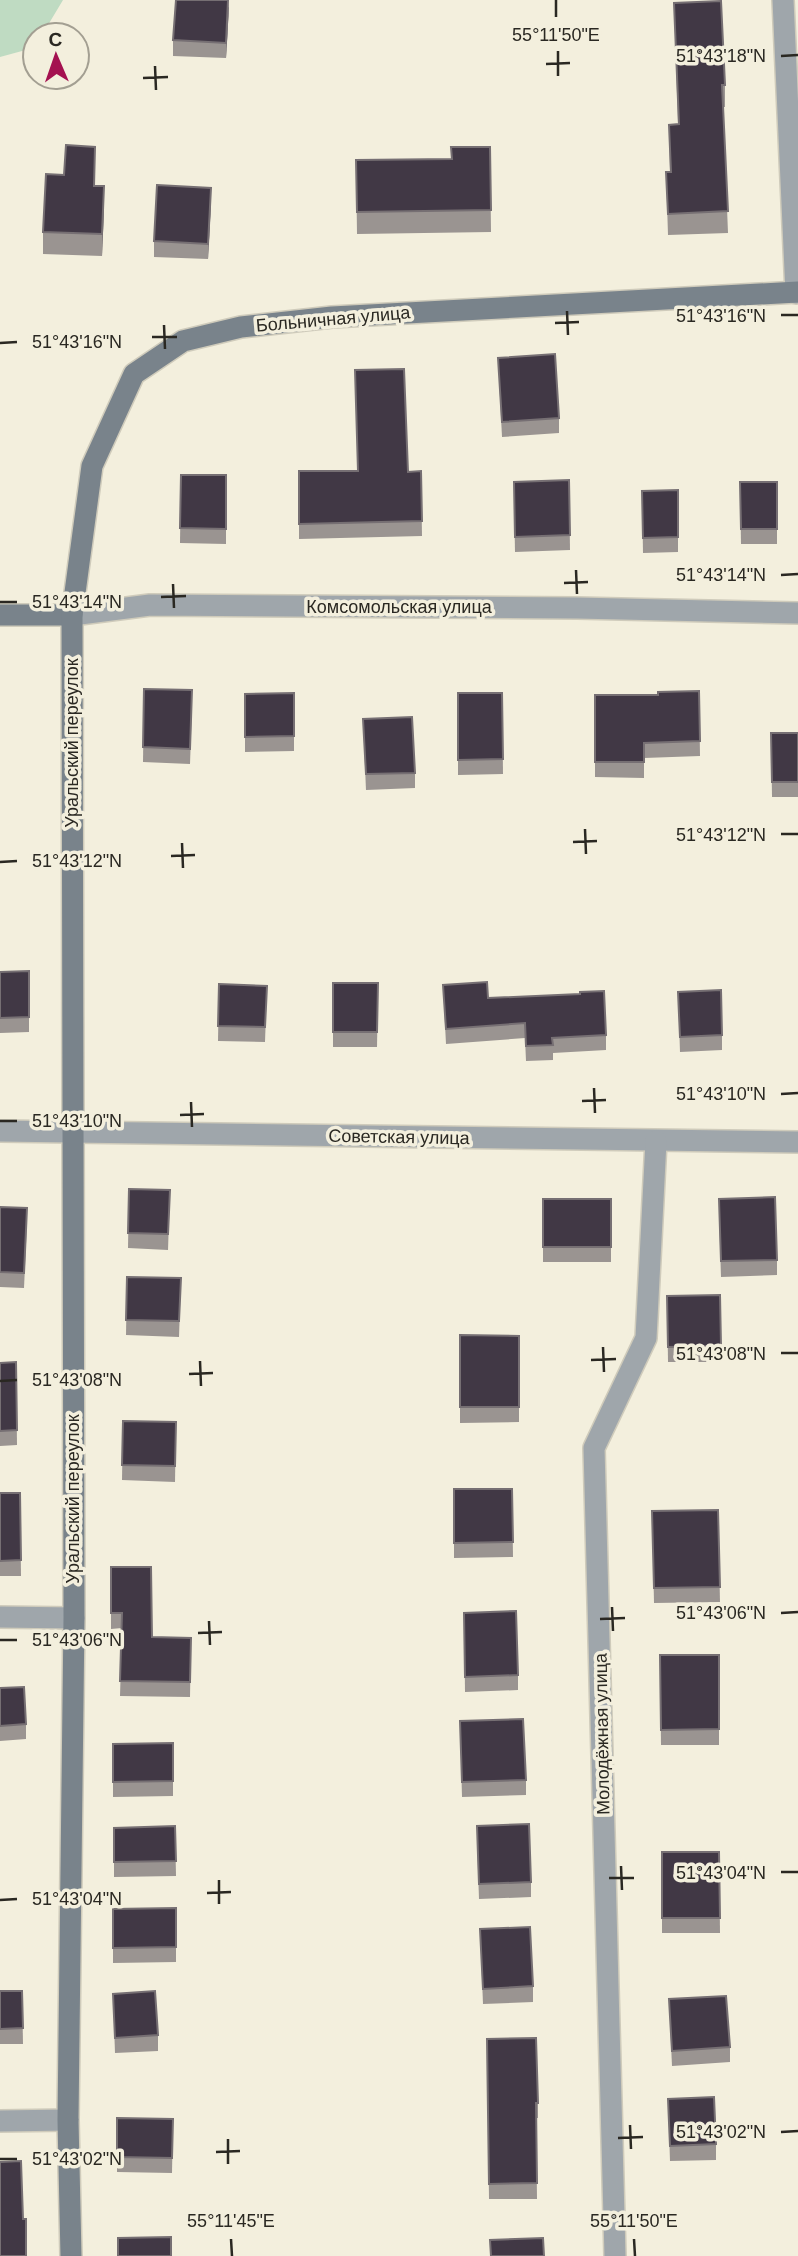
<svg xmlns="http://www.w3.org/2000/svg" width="798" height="2256" font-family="Arial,sans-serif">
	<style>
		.green { fill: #bfdbc2 }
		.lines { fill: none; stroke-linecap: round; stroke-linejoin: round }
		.street-casing { stroke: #cfcbbb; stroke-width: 24 }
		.secondary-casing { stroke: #cfcbbb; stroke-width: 24 }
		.street { stroke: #9fa6ab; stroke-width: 21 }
		.secondary { stroke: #79838b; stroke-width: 21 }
		.wall { fill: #9a9491 }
		.shaded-wall { fill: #766f73 }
		.building { fill: #413845; stroke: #766f73; stroke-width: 2 }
		.ticks { fill: none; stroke: #2a2822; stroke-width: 2.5 }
		.labels { text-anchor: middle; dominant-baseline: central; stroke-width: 7; stroke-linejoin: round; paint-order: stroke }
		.street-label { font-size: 18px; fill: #2a2822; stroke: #f3efdd }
		.ticks-label { font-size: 18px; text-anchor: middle; fill: #2a2822; stroke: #f3efdd; stroke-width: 7; stroke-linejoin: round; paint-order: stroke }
	</style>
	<rect width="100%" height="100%" fill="#f3efdd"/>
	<path class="green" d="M0 0H63L42 35H35L33 48 0 57Z"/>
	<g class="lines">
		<defs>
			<g id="street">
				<path d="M783 0 796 293"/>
				<path d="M72 615 150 605 577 608 798 613"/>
				<path d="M0 1131 798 1142"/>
				<path d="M0 1617 74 1618"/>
				<path d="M0 2121 68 2120"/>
				<path d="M615 2256 594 1448 646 1338 656 1141"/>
			</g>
			<g id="secondary">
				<path d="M0 615H72"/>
				<path d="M71 2256 68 2120 74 1618 72 615 92 466 134 374 183 341 241 327 332 317 798 292"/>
			</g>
		</defs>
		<use href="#street" class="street-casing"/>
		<use href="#secondary" class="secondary-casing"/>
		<use href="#street" class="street"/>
		<use href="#secondary" class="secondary"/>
	</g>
	<g class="wall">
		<path d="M674 3 725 85V107H723L728 233 668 235 666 172H670L669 125 678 124Z"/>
		<path d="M229 7 226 58 173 56V40Z"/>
		<path d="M490 147 491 232 357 234 356 160 452 159Z"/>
		<path d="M95 168 94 186 104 208 102 256 43 254V232L64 175Z"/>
		<path d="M211 203 208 259 154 257V241Z"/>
		<path d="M498 358 559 418V433L502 437Z"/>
		<path d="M299 471H421L422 536 299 539Z"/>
		<path d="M181 475H226V544L180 543Z"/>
		<path d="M569 480 570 550 515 552 514 497Z"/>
		<path d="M740 482H777V544H741Z"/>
		<path d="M678 490V552L643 553 642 491Z"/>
		<path d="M144 689 192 706 190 764 143 762Z"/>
		<path d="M699 691 700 756 644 758V778L595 777V695H658Z"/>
		<path d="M294 693V751L245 752V694Z"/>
		<path d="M458 693H502L503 774 458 775Z"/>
		<path d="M363 719 415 773V788L366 790Z"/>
		<path d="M771 733H798V797H772Z"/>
		<path d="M0 972 29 1017V1032L0 1033Z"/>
		<path d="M333 983H378L377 1047H333Z"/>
		<path d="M219 984 267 986 265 1042 218 1041Z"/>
		<path d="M443 985 488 998 606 1035V1050L553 1053V1060L526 1061 525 1038 446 1044Z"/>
		<path d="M678 992 722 1035V1050L680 1052Z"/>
		<path d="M129 1189 170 1190 168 1250 128 1248Z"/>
		<rect x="543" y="1199" width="68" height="63"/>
		<path d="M0 1207 27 1223 24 1288 0 1287Z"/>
		<path d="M719 1214 777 1260V1275L721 1277Z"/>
		<path d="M127 1277 181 1278 179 1337 126 1335Z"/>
		<path d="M720 1295 721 1362H668L667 1296Z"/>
		<path d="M460 1335 519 1336V1422L460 1423Z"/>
		<path d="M16 1362 17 1445 0 1446V1363Z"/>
		<path d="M123 1421 176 1422 175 1482 122 1480Z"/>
		<path d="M454 1489H512L513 1557 454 1558Z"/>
		<path d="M0 1493H20L21 1576H0Z"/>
		<path d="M718 1510 720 1602 654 1603 652 1511Z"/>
		<path d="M111 1567 152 1637 191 1638 190 1697 120 1696 122 1628 111 1629Z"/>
		<path d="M464 1613 518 1675V1690L465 1692Z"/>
		<path d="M660 1655H719V1745H661Z"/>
		<path d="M0 1688 26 1724V1739L0 1741Z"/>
		<path d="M460 1721 526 1780V1795L462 1797Z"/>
		<path d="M173 1743V1796L113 1797V1744Z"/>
		<path d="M175 1826 176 1876 114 1877V1828Z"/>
		<path d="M477 1841 531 1882V1897L479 1899Z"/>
		<path d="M662 1852H719L720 1933H662Z"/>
		<path d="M176 1908V1962L113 1963V1909Z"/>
		<path d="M480 1929 533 1986V2002L483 2004Z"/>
		<path d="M0 1991H22L23 2044H0Z"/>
		<path d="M113 1994 158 2035V2051L115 2053Z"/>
		<path d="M669 1999 730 2047V2062L672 2066Z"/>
		<path d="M487 2039 538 2103V2118H536L537 2199H489Z"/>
		<path d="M668 2099 716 2144V2160L670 2161Z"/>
		<path d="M117 2118 173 2119 172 2173 117 2172Z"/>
	</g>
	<g class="shaded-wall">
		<path d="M229 0V7L226 58V43Z"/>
		<path d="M104 186V208L102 256V234Z"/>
		<path d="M211 188V203L208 259V244Z"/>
	</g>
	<g class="building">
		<path d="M176 0H228L226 43 173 40Z"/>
		<path d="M721 1 725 85H722L728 211 668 214 666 172H671L669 125 679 124 674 3Z"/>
		<path d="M66 145 95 147 94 186H104L102 234 43 232 46 174 64 175Z"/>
		<path d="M451 147H490L491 210 357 212 356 160 452 159Z"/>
		<path d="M157 185 211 188 208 244 154 241Z"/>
		<path d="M555 354 559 418 502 422 498 358Z"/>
		<path d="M404 369 408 472 421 471 422 521 299 524V471H358L355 370Z"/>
		<path d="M181 475H226V529L180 528Z"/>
		<path d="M569 480 570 535 515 537 514 482Z"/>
		<path d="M740 482H777V529H741Z"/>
		<path d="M678 490V537L643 538 642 491Z"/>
		<path d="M144 689 192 690 190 749 143 747Z"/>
		<path d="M699 691 700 741 644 743V762H595V695H658V692Z"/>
		<path d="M294 693V736L245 737V694Z"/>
		<path d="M458 693H502L503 759 458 760Z"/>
		<path d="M412 717 415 773 366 774 363 719Z"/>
		<path d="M771 733H798V782H772Z"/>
		<path d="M29 971V1017L0 1018V972Z"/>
		<path d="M487 982 488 998 580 994V992L604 991 606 1035 552 1038 553 1045 526 1046 525 1023 446 1029 443 985Z"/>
		<path d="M333 983H378L377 1032H333Z"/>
		<path d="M219 984 267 986 265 1027 218 1026Z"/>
		<path d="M721 990 722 1035 680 1037 678 992Z"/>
		<path d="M129 1189 170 1190 168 1234 128 1233Z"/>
		<path d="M775 1197 777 1260 721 1261 719 1199Z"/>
		<rect x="543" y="1199" width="68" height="48"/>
		<path d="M0 1207 27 1208 24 1273 0 1272Z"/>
		<path d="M127 1277 181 1278 179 1321 126 1320Z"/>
		<path d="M720 1295 721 1346 668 1347 667 1296Z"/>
		<path d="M460 1335 519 1336V1407H460Z"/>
		<path d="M16 1362 17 1430 0 1431V1363Z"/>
		<path d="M123 1421 176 1422 175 1466 122 1465Z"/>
		<path d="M454 1489H512L513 1542 454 1543Z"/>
		<path d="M0 1493H20L21 1560 0 1561Z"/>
		<path d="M718 1510 720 1587 654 1588 652 1511Z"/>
		<path d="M111 1567H151L152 1637 191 1638 190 1682 120 1681 122 1613H111Z"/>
		<path d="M516 1611 518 1675 465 1677 464 1613Z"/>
		<path d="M660 1655H719V1729L661 1730Z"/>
		<path d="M24 1687 26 1724 0 1726V1688Z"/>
		<path d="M523 1719 526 1780 462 1782 460 1721Z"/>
		<path d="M173 1743V1781L113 1782V1744Z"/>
		<path d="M529 1824 531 1882 479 1884 477 1826Z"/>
		<path d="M175 1826 176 1861 114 1862V1828Z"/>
		<path d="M662 1852H719L720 1918H662Z"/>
		<path d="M176 1908V1947L113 1948V1909Z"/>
		<path d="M530 1927 533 1986 483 1989 480 1929Z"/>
		<path d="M0 1991H22L23 2028 0 2029Z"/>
		<path d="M155 1991 158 2035 115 2038 113 1994Z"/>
		<path d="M726 1996 730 2047 672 2051 669 1999Z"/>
		<path d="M536 2038 538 2103H536L537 2183 489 2184 487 2039Z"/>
		<path d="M714 2097 716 2144 670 2146 668 2099Z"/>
		<path d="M117 2118 173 2119 172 2158 117 2157Z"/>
		<path d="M21 2161 23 2219H26V2256H0V2162Z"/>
		<path d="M171 2237V2256H118V2238Z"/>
		<path d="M543 2238 544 2256H491L490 2240Z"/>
	</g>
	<path class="ticks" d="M556 0V17M558 51V76M781 56 798 55M546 64 570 63M155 66 156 90M143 78 168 77M567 311 568 335M781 315H798M555 323 579 322M164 325 165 349M152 337H177M0 343 17 342M576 570 577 594M781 575 798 574M564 583 588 582M173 584 174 608M161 597 186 596M0 602H17M585 829 586 854M781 834H798M573 842 597 841M182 843 183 868M171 856 195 855M0 862 17 861M594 1088 595 1113M781 1094 798 1093M582 1101 606 1100M191 1102 192 1127M180 1115 204 1114M0 1121H17M603 1347 604 1372M781 1353H798M591 1360 616 1359M200 1361 201 1386M189 1374 213 1373M0 1381 17 1380M612 1607 613 1631M781 1613 798 1612M600 1619 625 1618M209 1621 210 1645M198 1633 222 1632M0 1640H17M621 1866 622 1890M781 1872H798M609 1878H634M219 1880V1904M207 1893 231 1892M0 1900 17 1899M630 2125 631 2149M781 2132 798 2131M618 2138 643 2137M228 2139V2164M216 2152 240 2151M0 2159H17M231 2239 232 2256M634 2239 635 2256"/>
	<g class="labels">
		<g class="street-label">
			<text transform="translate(333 319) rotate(-5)">Больничная улица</text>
			<text x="399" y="607">Комсомольская улица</text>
			<text transform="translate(72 743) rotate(-90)">Уральский переулок</text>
			<text transform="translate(399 1137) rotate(1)">Советская улица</text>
			<text transform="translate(73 1499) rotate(-90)">Уральский переулок</text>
			<text transform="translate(602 1734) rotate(-91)">Молодёжная улица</text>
		</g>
	</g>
	<g class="ticks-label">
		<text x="556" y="41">55°11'50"E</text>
		<text x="721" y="62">51°43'18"N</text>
		<text x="721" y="322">51°43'16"N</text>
		<text x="77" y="348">51°43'16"N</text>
		<text x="721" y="581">51°43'14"N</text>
		<text x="77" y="608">51°43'14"N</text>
		<text x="721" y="841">51°43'12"N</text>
		<text x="77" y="867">51°43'12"N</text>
		<text x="721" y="1100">51°43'10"N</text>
		<text x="77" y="1127">51°43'10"N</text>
		<text x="721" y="1360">51°43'08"N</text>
		<text x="77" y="1386">51°43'08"N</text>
		<text x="721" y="1619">51°43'06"N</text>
		<text x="77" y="1646">51°43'06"N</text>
		<text x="721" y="1879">51°43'04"N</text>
		<text x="77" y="1905">51°43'04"N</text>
		<text x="721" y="2138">51°43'02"N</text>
		<text x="77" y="2165">51°43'02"N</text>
		<text x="231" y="2227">55°11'45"E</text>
		<text x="634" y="2227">55°11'50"E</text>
	</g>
	<g transform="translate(56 56) rotate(358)"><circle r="33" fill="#f3efdd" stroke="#a39f92" stroke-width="2"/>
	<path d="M0-5L12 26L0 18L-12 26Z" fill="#a41150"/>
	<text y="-10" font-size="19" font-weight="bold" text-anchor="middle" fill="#2a2822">С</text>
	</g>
</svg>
